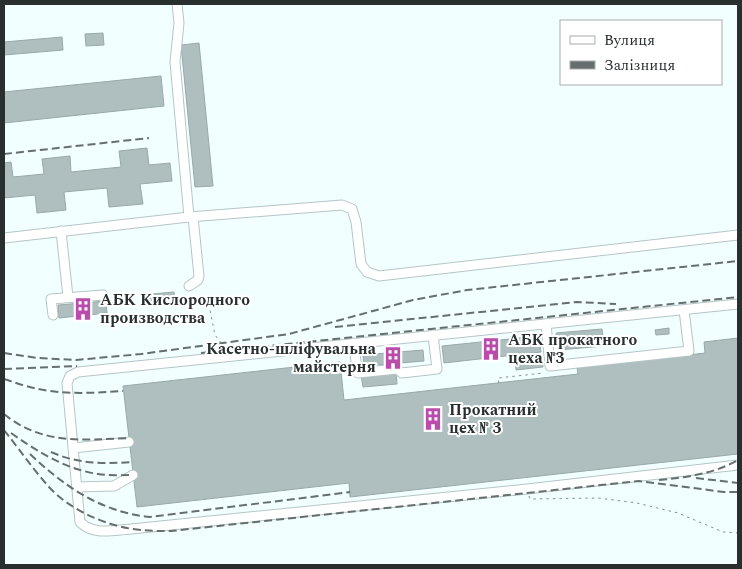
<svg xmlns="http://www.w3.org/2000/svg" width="742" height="569" font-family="Spectral,serif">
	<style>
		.building { fill: #afbebe; stroke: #99a8a8 }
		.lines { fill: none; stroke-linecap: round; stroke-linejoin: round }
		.minor-casing { stroke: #b5c5c5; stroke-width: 11 }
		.path { stroke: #889191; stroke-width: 1; stroke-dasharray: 2.5 4; stroke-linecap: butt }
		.minor { stroke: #fff; stroke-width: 9 }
		.rail { stroke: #666e6e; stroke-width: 2; stroke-dasharray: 8 4; stroke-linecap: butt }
		.labels { text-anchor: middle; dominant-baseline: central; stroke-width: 4; stroke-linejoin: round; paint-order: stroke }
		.poi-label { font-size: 16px; font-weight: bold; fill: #292f2f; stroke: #fff; text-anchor: start }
	</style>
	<rect width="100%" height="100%" fill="#f2ffff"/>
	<g class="building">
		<path d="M103 33 104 45 86 46 85 34Z"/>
		<path d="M62 37 63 50 4 55V42Z"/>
		<path d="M199 43 213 186 195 187 181 45Z"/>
		<path d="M161 76 164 106 4 123V92Z"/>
		<path d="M147 148 149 165 170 163 172 181 140 184 143 204 109 207 107 188 64 192 66 210 37 213 35 195 4 198V163L11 162 13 177 44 174 42 159 70 156 71 172 121 167 119 151Z"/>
		<path d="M174 292 175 303 143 306 142 295Z"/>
		<path d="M106 301 107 313 59 318 58 305Z"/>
		<path d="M669 328V334L656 335 655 330Z"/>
		<path d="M602 329 604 346 558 350 556 333Z"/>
		<path d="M539 336 541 352 444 363 442 346Z"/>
		<path d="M738 338V454L350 497 349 483 137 507 123 386 340 362 344 400 578 374 577 368 705 353 704 342Z"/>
		<path d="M423 350 424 361 364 366 363 355Z"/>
		<path d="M542 359 543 367 516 370 515 362Z"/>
		<path d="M396 372 397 384 363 387 361 375Z"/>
	</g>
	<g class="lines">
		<defs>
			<g id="minor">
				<path d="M177 4 179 23 175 62 189 217"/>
				<path d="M61 231 68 297"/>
				<path d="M4 238 189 217 342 205 352 209 356 222 361 264 367 272 379 276 738 235"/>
				<path d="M189 286 198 280 199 276 193 217"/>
				<path d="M738 304 78 372 70 376 67 383 80 522C94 536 113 530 131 529L527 489 738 465"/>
				<path d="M53 315 51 299 103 295"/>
				<path d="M546 324 550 366 689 351 684 310"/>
				<path d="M353 343 358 373 397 369 402 373 437 369 433 335"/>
				<path d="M73 448 129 442"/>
				<path d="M76 487 114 486 133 475"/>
			</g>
		</defs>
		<use href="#minor" class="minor-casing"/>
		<g class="path">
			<path d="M190 298 209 305 215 335 221 343V349"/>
			<path d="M499 383 498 378 544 373"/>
			<path d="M529 496 530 499 598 498 637 503 678 513 723 532 738 533"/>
		</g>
		<use href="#minor" class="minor"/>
		<g class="rail">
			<path d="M4 154 149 138"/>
			<path d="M335 327 577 302 616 304"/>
			<path d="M4 353 38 358 76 360 141 354 289 334 413 300 467 290 738 261"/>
			<path d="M201 353 738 297"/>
			<path d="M4 369 77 366"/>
			<path d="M4 379C14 382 24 386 34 388 64 395 93 393 123 391"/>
			<path d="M4 414C42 445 83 440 129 438"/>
			<path d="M4 430C19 449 33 469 49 487 69 509 104 525 133 529 146 531 158 531 171 531L639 481 724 492H738"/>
			<path d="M11 433C38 452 65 469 98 474 110 476 122 475 133 475"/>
			<path d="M51 452C78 464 103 464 132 462"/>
			<path d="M30 454C65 487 101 512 150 517L350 492"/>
			<path d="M696 478 738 483"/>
			<path d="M659 480C688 477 713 474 738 460"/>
		</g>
	</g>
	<defs>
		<symbol id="building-bare" viewBox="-9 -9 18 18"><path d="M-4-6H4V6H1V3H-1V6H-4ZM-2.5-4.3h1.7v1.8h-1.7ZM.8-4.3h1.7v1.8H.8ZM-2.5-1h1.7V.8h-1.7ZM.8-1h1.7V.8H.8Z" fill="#ba4cab" stroke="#fff" stroke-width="2.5" paint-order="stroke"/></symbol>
	</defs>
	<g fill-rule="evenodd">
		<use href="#building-bare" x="67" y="293" width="32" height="32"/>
		<use href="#building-bare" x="475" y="333" width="32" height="32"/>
		<use href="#building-bare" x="377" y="342" width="32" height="32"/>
		<use href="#building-bare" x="417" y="403" width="32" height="32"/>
	</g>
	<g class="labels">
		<g class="poi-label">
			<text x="100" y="300">АБК Кислородного<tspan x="100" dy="18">производства</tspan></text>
			<text x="508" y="340">АБК прокатного<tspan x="508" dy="18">цеха №3</tspan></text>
			<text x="376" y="349" text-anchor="end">Касетно-шліфувальна<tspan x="376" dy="18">майстерня</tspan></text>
			<text x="449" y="410">Прокатний<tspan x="449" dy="18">цех № 3</tspan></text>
		</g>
	</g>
	<rect width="742" height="569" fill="none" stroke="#292f2f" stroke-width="10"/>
	<rect x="560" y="20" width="162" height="65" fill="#ffffff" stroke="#a9acac"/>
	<rect x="570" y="36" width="25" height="8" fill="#ffffff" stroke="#a9acac"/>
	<text x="604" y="45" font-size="15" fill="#292f2f">Вулиця</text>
	<rect x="570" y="61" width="25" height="8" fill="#666e6e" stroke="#a9acac"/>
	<text x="604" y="70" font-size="15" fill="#292f2f">Залізниця</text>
</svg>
